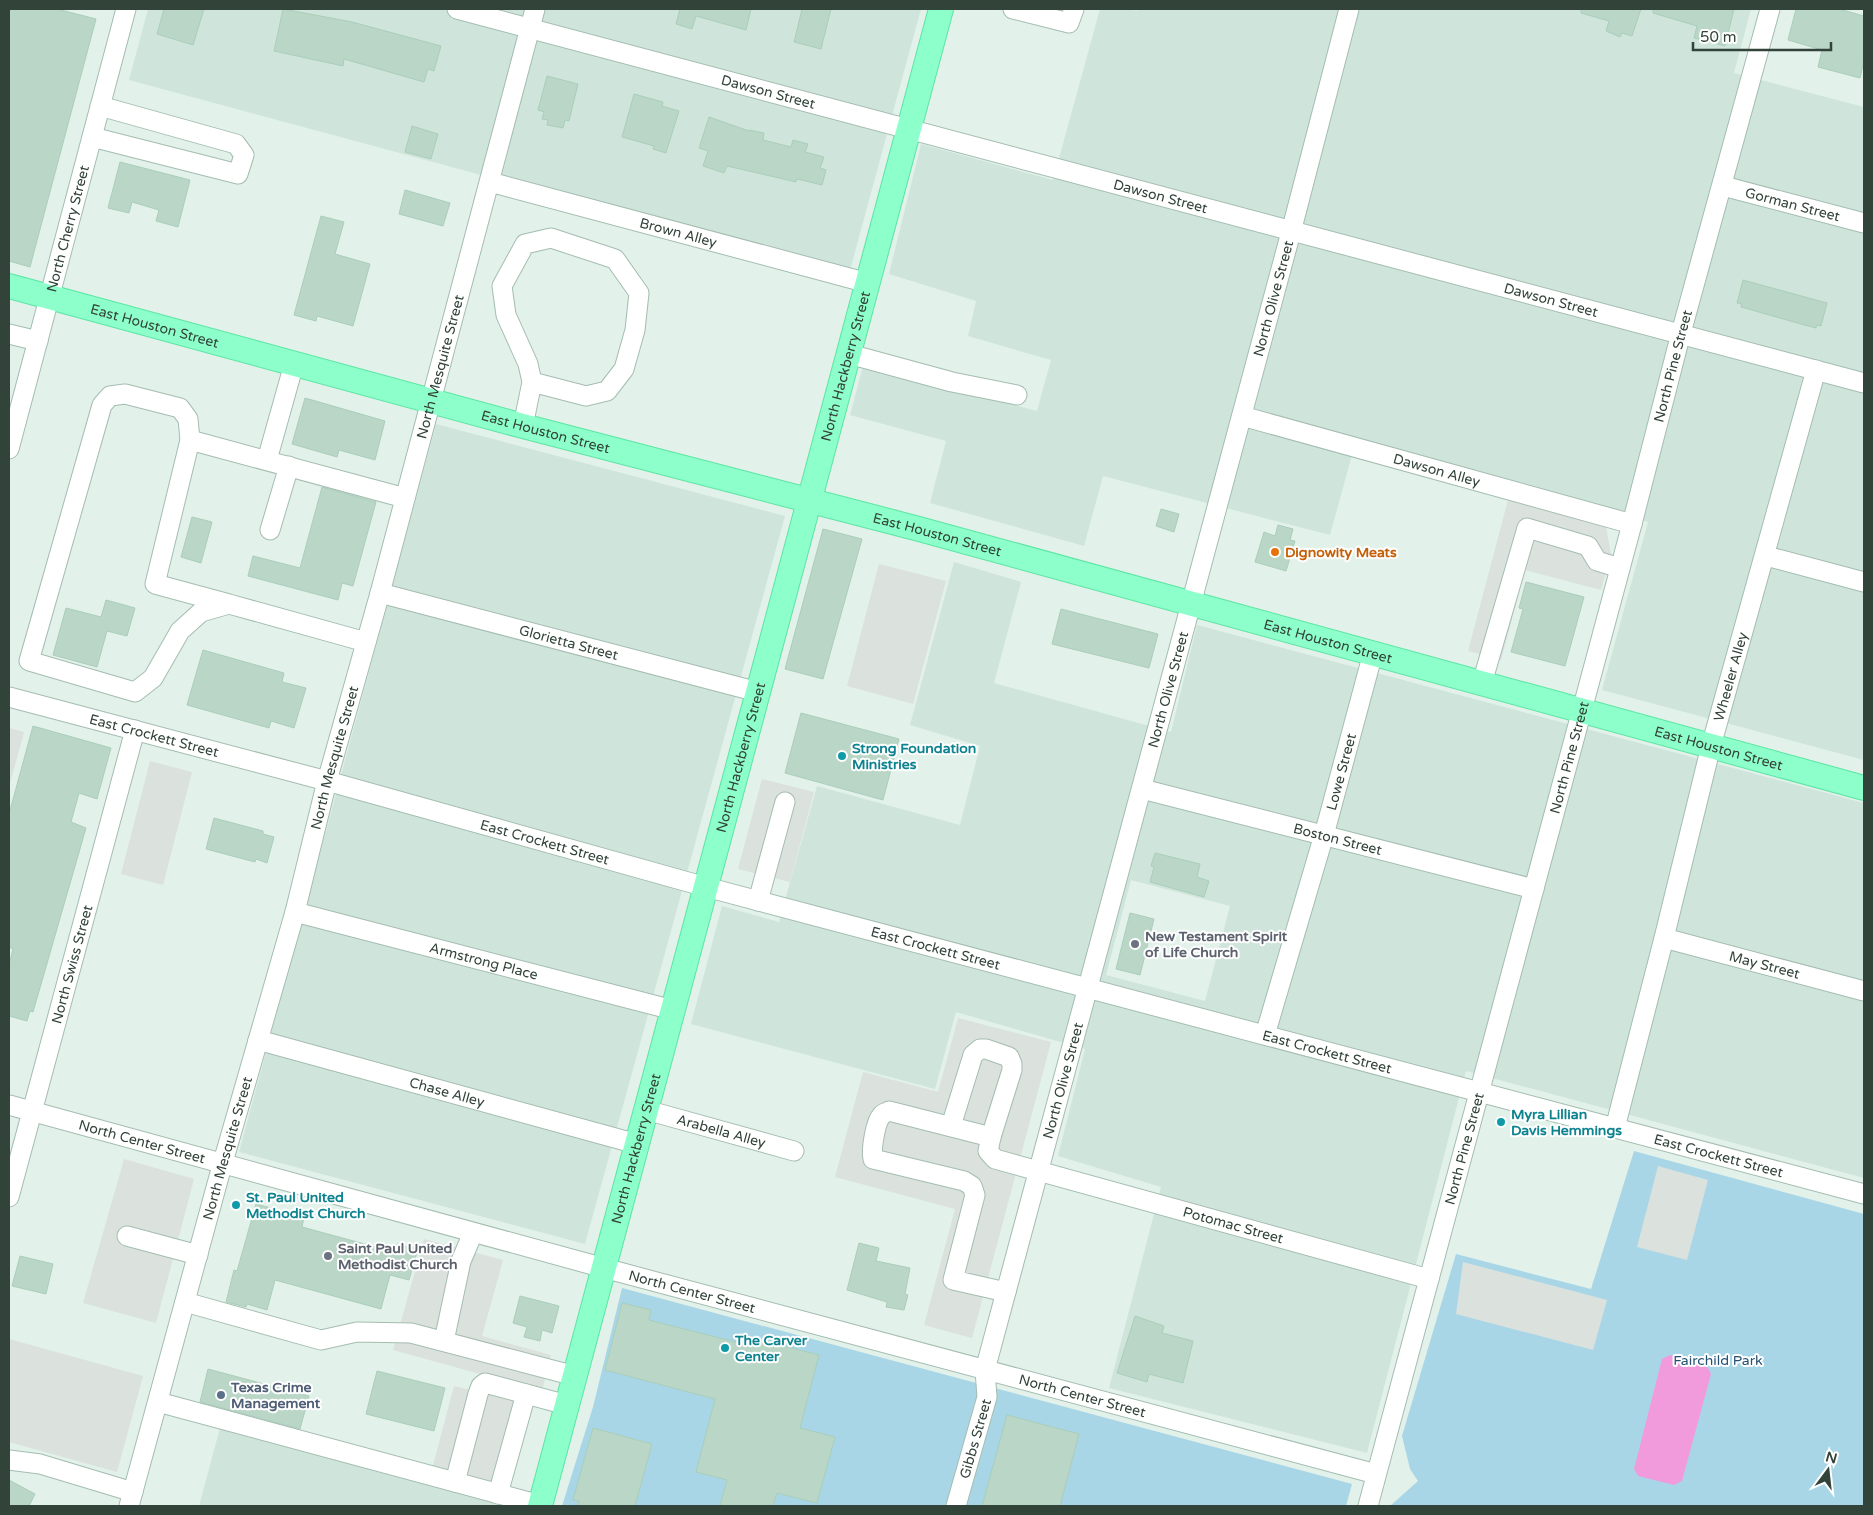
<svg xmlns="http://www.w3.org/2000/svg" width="1873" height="1515" font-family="'Varela Round',sans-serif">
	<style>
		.residential { fill: #cfe5db; fill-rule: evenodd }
		.green { fill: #a8d6e7 }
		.parking { fill: #dbe1dd }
		.water { fill: #f19bdd }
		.building { fill: #bad6c6; stroke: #aaceba }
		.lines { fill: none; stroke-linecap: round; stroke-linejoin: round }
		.minor-casing { stroke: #a4bdb0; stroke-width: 21 }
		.major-casing { stroke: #5be5a3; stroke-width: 26 }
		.minor { stroke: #fff; stroke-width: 19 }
		.major { stroke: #8dffca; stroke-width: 24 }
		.food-dot { fill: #e8710a; stroke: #fff; stroke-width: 2 }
		.culture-dot { fill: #0f9aa8; stroke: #fff; stroke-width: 2 }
		.worship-dot { fill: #6b7280; stroke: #fff; stroke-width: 2 }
		.service-dot { fill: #5c6f8a; stroke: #fff; stroke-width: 2 }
		.labels { text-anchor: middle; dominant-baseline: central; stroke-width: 4; stroke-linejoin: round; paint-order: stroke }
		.street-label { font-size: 14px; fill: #324339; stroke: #fff }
		.food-label { font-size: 14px; font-weight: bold; fill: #c56008; stroke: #fff; text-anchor: start }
		.culture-label { font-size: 14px; font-weight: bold; fill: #0d838f; stroke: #fff; text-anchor: start }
		.worship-label { font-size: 14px; font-weight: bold; fill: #5b616d; stroke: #fff; text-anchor: start }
		.park-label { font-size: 14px; fill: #255175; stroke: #fff }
		.service-label { font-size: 14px; font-weight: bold; fill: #4e5e75; stroke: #fff; text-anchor: start }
	</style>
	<rect width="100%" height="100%" fill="#e2f1ea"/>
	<g class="residential">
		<path d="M148 9H921L849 274 129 80Z"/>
		<path d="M1100 9H1129L1137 11 1138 9H1751L1734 73 1864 107V760L1602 690 1648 522 1357 437 1330 535 1103 476 1084 546 930 503 946 441 850 415 863 366 1037 411 1051 360 968 336 976 301 889 274 921 144 1053 180Z"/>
		<path d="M436 424 785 516 585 1244 239 1152Z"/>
		<path d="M954 562 1021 582 994 683 1171 732 1197 625 1864 803V1178L1466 1071 1367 1453 1109 1388 1161 1187 1058 1156 1085 1049 956 1012 935 1089 691 1024 722 906 779 922 817 786 960 825 980 746 910 725ZM1131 880 1230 906 1205 1001 1106 975Z"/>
		<path d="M220 1428 513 1506H199Z"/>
	</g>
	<g class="green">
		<path d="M1634 1151 1864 1214V1506H1390L1418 1481 1410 1469 1402 1436 1456 1254 1591 1289Z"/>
		<path d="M622 1288 1352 1484 1346 1506H562L593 1407Z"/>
	</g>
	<g class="parking">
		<path d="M1508 500 1606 527 1611 554 1601 590 1525 570 1501 660 1468 651Z"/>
		<path d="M879 564 946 581 913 704 847 686Z"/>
		<path d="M9 728 24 732 9 787Z"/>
		<path d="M150 761 192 772 163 885 121 874Z"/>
		<path d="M762 779 814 792 790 882 738 869Z"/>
		<path d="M958 1018 1051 1042 972 1338 924 1325 955 1209 835 1177 863 1072 938 1092Z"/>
		<path d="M124 1159 194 1179 156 1323 83 1303Z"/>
		<path d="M1658 1166 1708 1180 1687 1260 1637 1247Z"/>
		<path d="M424 1239 503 1260 482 1336 551 1355 542 1391 393 1350Z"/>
		<path d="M1463 1262 1607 1300 1593 1350 1456 1314Z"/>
		<path d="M9 1339 143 1376 117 1472 9 1442Z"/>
		<path d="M454 1386 529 1405 506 1492 431 1473Z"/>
	</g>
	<path class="water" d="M1670 1355 1706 1364 1711 1374 1682 1481 1674 1485 1638 1476 1634 1469 1662 1359Z"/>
	<g class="building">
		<path d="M9 9H57L96 19 30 267 9 261Z"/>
		<path d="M164 9H204L193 45 157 34Z"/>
		<path d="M283 9 352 22 441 46 434 71 428 69 424 82 344 59 343 66 274 51Z"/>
		<path d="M680 9H751L746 30 696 16 692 29 676 24Z"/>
		<path d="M802 9H831L821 49 794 42Z"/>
		<path d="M1581 9H1641L1632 36 1622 33 1620 37 1606 31 1609 21 1581 13Z"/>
		<path d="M1653 9H1734L1725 46 1694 38 1697 26 1653 13Z"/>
		<path d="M1796 9H1839L1864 16V61L1860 78 1818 67 1822 50 1788 40Z"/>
		<path d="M547 76 578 84 569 121 565 120 563 128 547 125 548 120 542 119 544 112 538 110Z"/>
		<path d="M634 94 663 102 662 106 679 111 666 153 653 149 654 146 622 137Z"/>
		<path d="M709 117 749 131V130L764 133 763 140 791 147 793 140 808 144 805 152 824 157 820 168 826 170 822 185 797 179 796 182 727 166 724 173 703 166 708 151 699 148Z"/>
		<path d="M412 126 438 134 431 159 405 152Z"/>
		<path d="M120 162 190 180 178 227 156 221 159 210 132 202 129 213 108 208Z"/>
		<path d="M405 190 450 203 443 226 399 214Z"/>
		<path d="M321 216 344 222 335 254 370 264 353 326 317 316 316 321 294 315Z"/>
		<path d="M1743 280 1827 303 1821 326 1817 325 1816 328 1801 324 1741 307 1742 304 1737 303Z"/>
		<path d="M305 398 385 421 375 460 339 450 337 457 292 444Z"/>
		<path d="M322 487 376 502 353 586 342 583 338 600 248 576 253 556 300 568Z"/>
		<path d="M1161 509 1179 514 1174 532 1156 526Z"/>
		<path d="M192 517 212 522 201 563 181 557Z"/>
		<path d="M1278 525 1293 529 1290 540 1295 541 1286 571 1255 562 1264 532 1275 536Z"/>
		<path d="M823 529 862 539 823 679 785 669Z"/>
		<path d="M1526 582 1584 597 1565 666 1511 652 1523 609 1519 608Z"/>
		<path d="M106 600 135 608 127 636 107 631 97 667 53 655 66 608 101 617Z"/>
		<path d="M1061 609 1158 634 1149 668 1052 644Z"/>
		<path d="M203 650 284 673 282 682 306 688 294 728 271 721 269 728 187 705Z"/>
		<path d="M801 713 899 739 883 800 785 773Z"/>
		<path d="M33 726 111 748 97 799 79 793 71 822 86 828 33 1012 30 1011 27 1021 9 1016V965L13 949 9 947V814Z"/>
		<path d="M214 818 263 831V834L274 837 267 863 256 859 255 862 206 849Z"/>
		<path d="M1155 853 1200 864 1197 877 1209 881 1204 897 1150 882 1154 867 1151 866Z"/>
		<path d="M1130 913 1154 919 1140 975 1116 969Z"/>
		<path d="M256 1204 304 1217 302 1227 394 1252 397 1244 418 1249 409 1280 390 1275 381 1309 275 1280 267 1310 247 1304 246 1307 226 1302 234 1270 237 1271Z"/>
		<path d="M859 1243 879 1248 876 1261 910 1268 905 1294 908 1295 904 1310 886 1307 887 1302 847 1290Z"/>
		<path d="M20 1256 53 1264 46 1294 12 1286Z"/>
		<path d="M520 1296 559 1306 552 1333 542 1330 540 1341 524 1337 527 1327 513 1323Z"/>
		<path d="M622 1303 651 1310 649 1320 747 1345 749 1337 819 1355 800 1428 835 1437 817 1503 777 1493 773 1506H720L727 1480 696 1472 715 1399 605 1370Z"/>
		<path d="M1135 1316 1164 1326 1162 1333 1193 1341 1183 1383 1149 1374 1147 1382 1117 1373Z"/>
		<path d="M208 1369 309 1396 300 1429 200 1402Z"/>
		<path d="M377 1371 445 1388 434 1431 366 1414Z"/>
		<path d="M1007 1415 1079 1434 1060 1506H982Z"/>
		<path d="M593 1428 652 1444 635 1506H578L579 1501 573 1500Z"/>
		<path d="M9 1480 35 1494 29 1506H9Z"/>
	</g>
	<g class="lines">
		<defs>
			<g id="minor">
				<path id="s1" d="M457 9 1864 383"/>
				<path d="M1013 9 1069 23 1074 9"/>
				<path d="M92 137 238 174 244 155 236 144 100 106"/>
				<path id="s2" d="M490 182 868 283"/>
				<path id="s3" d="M1723 186 1864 223"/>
				<path d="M9 334 38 341"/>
				<path d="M849 354 952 382 1017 395"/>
				<path id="s4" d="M1242 416 1632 524"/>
				<path d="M523 426 532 382 528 364 506 315 502 286 525 244 551 238 615 259 639 293 635 330 624 369 607 391 586 396 532 382"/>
				<path d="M190 440 405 498"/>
				<path id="s5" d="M9 449 126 9"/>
				<path d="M267 460 294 364"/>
				<path d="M270 530 289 466"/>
				<path d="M1766 556 1864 582"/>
				<path id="s6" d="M380 593 758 692"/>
				<path d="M229 604 155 584 190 440 188 419 180 408 125 394 110 396 102 405 29 661 135 692 153 678 180 631 201 612 229 604 366 642"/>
				<path d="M1482 683 1527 528 1588 546 1597 561 1620 568"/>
				<path id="s7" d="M9 697 327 781 706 887 1864 1194"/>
				<path id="s8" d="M1142 789 1534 889"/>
				<path d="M758 901 785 802"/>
				<path id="s9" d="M295 912 673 1010"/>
				<path id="s10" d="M1664 938 1864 991"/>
				<path id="s11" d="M1265 1035 1324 835 1373 653"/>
				<path id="s12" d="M258 1040 637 1144"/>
				<path id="s13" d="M9 1105 604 1268 1376 1474"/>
				<path id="s14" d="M646 1110 794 1151"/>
				<path d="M951 1126 973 1055 980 1049H986L1009 1057 1012 1064V1070L991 1137"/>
				<path id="s15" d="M1615 1128 1664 938 1711 746 1816 370"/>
				<path id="s16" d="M9 1197 135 730"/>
				<path d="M127 1236 198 1255"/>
				<path id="s17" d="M1006 1292 953 1280 975 1195 972 1186 964 1181 873 1159C871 1150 875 1122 882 1115 883 1113 888 1112 889 1111L991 1137 988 1151 995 1159 1429 1279"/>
				<path d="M185 1302 321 1340 357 1332 411 1333 575 1376"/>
				<path d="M444 1341 461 1261 473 1233"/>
				<path d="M158 1402 540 1505"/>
				<path d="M9 1460 40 1464 133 1492"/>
				<path d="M455 1482 478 1394 481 1386 485 1383 567 1405"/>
				<path d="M498 1494 526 1394"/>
				<path id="s18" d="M129 1506 223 1162 295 912 327 781 380 593 535 9"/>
				<path id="s19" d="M956 1506 987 1397 985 1370 1291 232 1349 9"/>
				<path id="s20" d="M1368 1506 1632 524 1681 333 1770 9"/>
			</g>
			<g id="major">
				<path id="s21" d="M9 286 523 426 919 529 1864 788"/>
				<path id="s22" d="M540 1506 941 9"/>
			</g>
		</defs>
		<use href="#minor" class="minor-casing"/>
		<use href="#major" class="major-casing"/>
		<use href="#minor" class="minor"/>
		<use href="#major" class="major"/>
	</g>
	<circle class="food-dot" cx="1275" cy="552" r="5"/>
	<g class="culture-dot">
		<circle cx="842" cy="756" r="5"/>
		<circle cx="1501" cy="1122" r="5"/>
		<circle cx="236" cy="1205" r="5"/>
		<circle cx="725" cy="1348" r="5"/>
	</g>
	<g class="worship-dot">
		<circle cx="1135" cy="944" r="5"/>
		<circle cx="328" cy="1256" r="5"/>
	</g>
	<circle class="service-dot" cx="221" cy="1395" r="5"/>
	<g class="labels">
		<g class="street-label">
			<text stroke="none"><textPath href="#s1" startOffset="322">Dawson Street</textPath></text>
			<text stroke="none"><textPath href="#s1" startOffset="728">Dawson Street</textPath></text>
			<text stroke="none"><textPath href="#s3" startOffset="72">Gorman Street</textPath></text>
			<text stroke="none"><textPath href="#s5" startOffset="228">North Cherry Street</textPath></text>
			<text stroke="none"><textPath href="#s2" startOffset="195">Brown Alley</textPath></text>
			<text stroke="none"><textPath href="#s19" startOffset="1250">North Olive Street</textPath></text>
			<text stroke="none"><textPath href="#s1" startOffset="1132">Dawson Street</textPath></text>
			<text stroke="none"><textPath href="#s21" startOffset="151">East Houston Street</textPath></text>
			<text stroke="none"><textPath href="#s22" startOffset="1180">North Hackberry Street</textPath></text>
			<text stroke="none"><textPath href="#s20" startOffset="1180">North Pine Street</textPath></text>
			<text stroke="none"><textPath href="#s18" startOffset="1181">North Mesquite Street</textPath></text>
			<text stroke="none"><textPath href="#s21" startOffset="556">East Houston Street</textPath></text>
			<text stroke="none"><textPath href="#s4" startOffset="202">Dawson Alley</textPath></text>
			<text stroke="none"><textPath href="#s21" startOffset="961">East Houston Street</textPath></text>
			<text stroke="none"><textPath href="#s21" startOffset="1366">East Houston Street</textPath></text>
			<text stroke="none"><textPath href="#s6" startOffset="195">Glorietta Street</textPath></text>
			<text stroke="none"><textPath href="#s15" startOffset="466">Wheeler Alley</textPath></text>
			<text stroke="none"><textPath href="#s19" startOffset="845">North Olive Street</textPath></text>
			<text stroke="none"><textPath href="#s7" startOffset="150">East Crockett Street</textPath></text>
			<text stroke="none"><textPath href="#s21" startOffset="1771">East Houston Street</textPath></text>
			<text stroke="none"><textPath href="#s20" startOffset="775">North Pine Street</textPath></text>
			<text stroke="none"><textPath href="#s18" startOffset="776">North Mesquite Street</textPath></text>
			<text stroke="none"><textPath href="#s22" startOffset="775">North Hackberry Street</textPath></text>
			<text stroke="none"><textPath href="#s11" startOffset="274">Lowe Street</textPath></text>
			<text stroke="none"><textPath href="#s8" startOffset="202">Boston Street</textPath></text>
			<text stroke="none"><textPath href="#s7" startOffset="555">East Crockett Street</textPath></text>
			<text stroke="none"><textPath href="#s7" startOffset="960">East Crockett Street</textPath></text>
			<text stroke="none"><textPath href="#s9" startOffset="195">Armstrong Place</textPath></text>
			<text stroke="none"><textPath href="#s16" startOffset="241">North Swiss Street</textPath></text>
			<text stroke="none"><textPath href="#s10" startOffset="104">May Street</textPath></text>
			<text stroke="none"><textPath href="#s7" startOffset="1365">East Crockett Street</textPath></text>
			<text stroke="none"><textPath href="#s19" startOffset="440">North Olive Street</textPath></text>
			<text stroke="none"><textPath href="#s12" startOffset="196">Chase Alley</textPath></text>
			<text stroke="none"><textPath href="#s14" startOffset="78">Arabella Alley</textPath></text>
			<text stroke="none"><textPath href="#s13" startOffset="138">North Center Street</textPath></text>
			<text stroke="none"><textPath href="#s18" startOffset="371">North Mesquite Street</textPath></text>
			<text stroke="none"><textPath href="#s22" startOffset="370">North Hackberry Street</textPath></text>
			<text stroke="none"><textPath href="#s20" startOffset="370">North Pine Street</textPath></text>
			<text stroke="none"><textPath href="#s7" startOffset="1770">East Crockett Street</textPath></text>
			<text stroke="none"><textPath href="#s17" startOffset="686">Potomac Street</textPath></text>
			<text stroke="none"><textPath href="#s13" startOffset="708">North Center Street</textPath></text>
			<text stroke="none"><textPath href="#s13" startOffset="1112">North Center Street</textPath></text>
			<text stroke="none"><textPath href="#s19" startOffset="70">Gibbs Street</textPath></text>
		</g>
		<g class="food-label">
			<text x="1285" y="552">Dignowity Meats</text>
		</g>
		<g class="culture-label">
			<text x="852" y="748">Strong Foundation<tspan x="852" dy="16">Ministries</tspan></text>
			<text x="1511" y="1114">Myra Lillian<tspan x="1511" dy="16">Davis Hemmings</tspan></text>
			<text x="246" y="1197">St. Paul United<tspan x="246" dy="16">Methodist Church</tspan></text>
			<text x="735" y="1340">The Carver<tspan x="735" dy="16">Center</tspan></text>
		</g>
		<g class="worship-label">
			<text x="1145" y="936">New Testament Spirit<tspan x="1145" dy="16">of Life Church</tspan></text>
			<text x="338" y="1248">Saint Paul United<tspan x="338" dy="16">Methodist Church</tspan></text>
		</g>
		<g class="park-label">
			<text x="1718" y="1360">Fairchild Park</text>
		</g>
		<g class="service-label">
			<text x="231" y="1387">Texas Crime<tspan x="231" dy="16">Management</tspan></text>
		</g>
	</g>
	<rect width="1873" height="1515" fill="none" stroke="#324339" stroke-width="20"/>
	<g transform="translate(1828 1470) rotate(15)" stroke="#ffffff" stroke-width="4" paint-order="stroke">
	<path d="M0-4L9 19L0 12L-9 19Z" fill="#324339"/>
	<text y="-8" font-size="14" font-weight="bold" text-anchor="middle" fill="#324339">N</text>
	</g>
	<path d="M1693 42v8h138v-8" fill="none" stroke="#324339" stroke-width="2.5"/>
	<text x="1700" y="42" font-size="15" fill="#324339" stroke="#ffffff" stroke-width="4" paint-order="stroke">50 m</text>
</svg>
